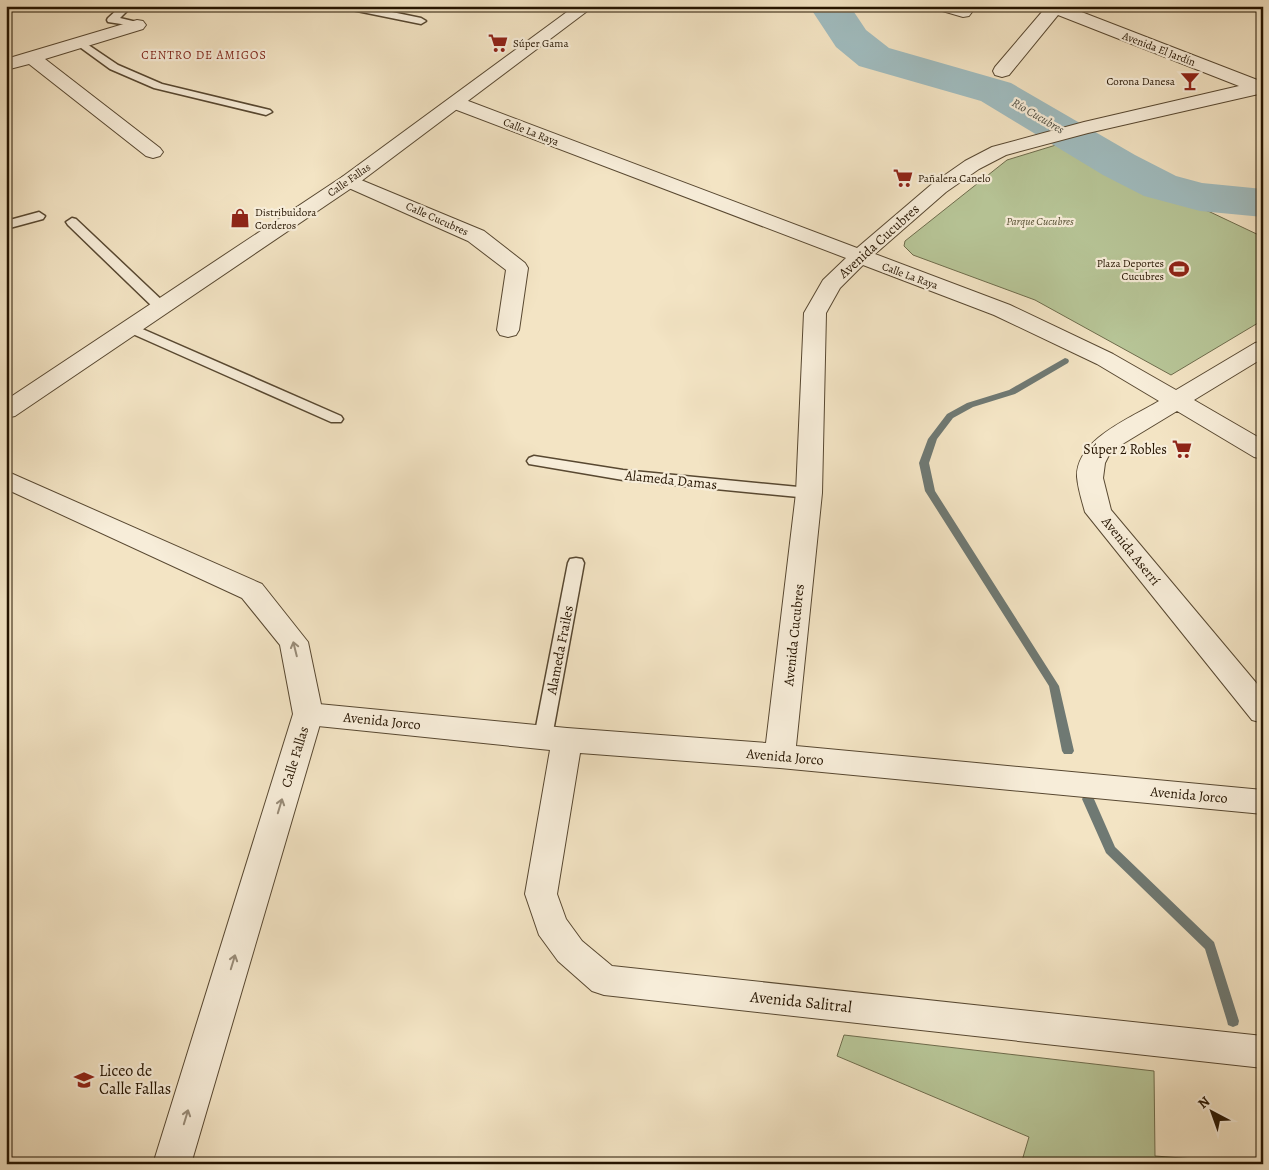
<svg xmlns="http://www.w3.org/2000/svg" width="1269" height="1170" font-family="Alegreya,serif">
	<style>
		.green { fill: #b7c597; stroke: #6e6c4c }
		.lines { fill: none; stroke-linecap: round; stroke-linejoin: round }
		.stream { fill: #6f7973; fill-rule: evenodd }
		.river { fill: #a0bcbf; fill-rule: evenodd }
		.service-casing { stroke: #584831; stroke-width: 3 }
		.minor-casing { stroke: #584831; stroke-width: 2 }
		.tertiary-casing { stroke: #584831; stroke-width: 2 }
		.service { fill: #f7edd9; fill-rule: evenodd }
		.minor { fill: #f7edd9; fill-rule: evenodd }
		.tertiary { fill: #f7edd9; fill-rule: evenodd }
		.oneway { stroke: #988b77 }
		.labels { text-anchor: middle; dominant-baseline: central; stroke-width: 4.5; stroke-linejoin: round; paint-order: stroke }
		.far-poi-label { font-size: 11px; fill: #251400; stroke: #f7edd9; text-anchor: start }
		.far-street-label { font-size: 11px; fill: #251400; stroke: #f7edd9 }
		.far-park-label { font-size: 11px; font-style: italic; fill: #585235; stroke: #f7edd9 }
		.far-neighbourhood-label { font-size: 12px; letter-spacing: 1px; fill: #7a1f14; stroke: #f7edd9 }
		.far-water-label { font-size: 12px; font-style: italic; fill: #504f43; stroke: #f7edd9 }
		.street-label { font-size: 14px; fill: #251400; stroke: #f7edd9 }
		.poi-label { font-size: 14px; fill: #251400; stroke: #f7edd9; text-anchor: end }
		.near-street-label { font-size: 16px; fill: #251400; stroke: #f7edd9 }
		.near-poi-label { font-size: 16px; fill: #251400; stroke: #f7edd9; text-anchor: start }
	</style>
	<rect width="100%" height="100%" fill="#f3e4c4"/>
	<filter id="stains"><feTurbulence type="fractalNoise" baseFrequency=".004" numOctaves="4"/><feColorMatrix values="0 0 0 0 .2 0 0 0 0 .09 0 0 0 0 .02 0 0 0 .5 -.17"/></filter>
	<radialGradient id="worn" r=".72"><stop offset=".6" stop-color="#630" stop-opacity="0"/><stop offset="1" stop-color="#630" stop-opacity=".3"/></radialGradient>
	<g class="green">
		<path d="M1069 141 1175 201 1208 211 1263 237V320L1171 375 1035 300 913 255 904 246 905 241 1007 160Z"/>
		<path d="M844 1035 1154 1071 1155 1156 1263 1164H1021L1029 1137 837 1056Z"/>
	</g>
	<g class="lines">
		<g class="stream">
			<path d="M1065 358 1068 359 1069 361 1068 363 1015 394 973 407 953 418 937 439 929 463 935 491 1059 686 1074 751 1072 754H1064L1062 751 1049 686 925 491 919 463 928 439 947 414 967 403 1009 390Z"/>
			<path d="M1088 795 1092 796 1094 799 1115 847 1214 942 1239 1021 1238 1025 1233 1027 1228 1025 1227 1021 1205 949 1106 853 1082 799 1084 796Z"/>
		</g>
		<path class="river" d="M809 6H850L866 30 889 48 1011 83 1135 155 1176 176 1202 183 1263 189V217L1200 211 1144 196 1103 175 981 101 859 66 836 47Z"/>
		<defs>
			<g id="service">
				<path d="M121 6H132L120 18 141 23 142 25 141 27 108 22 107 20 108 18Z"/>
				<path d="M342 6H363L421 18 426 21 421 24 347 9Z"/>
				<path d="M81 40 118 65 162 84 270 110 272 112 266 115 154 88 110 69 77 45 76 43 77 41Z"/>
				<path d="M39 212 45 216 43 219 6 229V221Z"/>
				<path d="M72 218 76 219 166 304 168 307 166 310H156L68 225 66 222Z"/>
				<path d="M131 324 341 416 343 419 341 422H331L126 331 124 328Z"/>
				<path d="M534 456 623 470 809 488 814 489 817 493 814 497 809 498 623 480 529 464 527 461 529 458Z"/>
				<path d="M576 558 582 559 584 563 552 737 549 742 543 744 537 742 534 737 568 563 570 559Z"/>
			</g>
			<g id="minor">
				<path d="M937 6C947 6 965 3 972 12L969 16 963 17 939 10Z"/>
				<path d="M1047 6H1066L1260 81 1263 80V93L1088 133 1006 155 979 169 946 192 875 254 1010 305 1113 354 1176 390 1255 343 1263 341V358L1194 400 1263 440V459L1254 457 1177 411 1111 451 1105 463 1103 478 1111 510 1263 691V723L1252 720 1085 512C1082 501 1078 489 1077 477 1076 439 1131 418 1159 401L1097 364 994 315 863 265 840 288 826 313 822 493 796 746 1263 790V814L780 768 580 753 557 894 566 919 582 941 612 966 1263 1036V1068L604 995 592 991 558 961 539 935 525 894 550 750 308 725 297 722 293 714 297 706 308 703 567 728 766 743 796 493 804 313 823 280 846 258 449 107 447 103 449 99 456 97 463 99 857 248 932 184 965 161 992 147 1084 122 1239 86 1058 15 1009 75 1002 77 995 75 993 71 995 67Z"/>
				<path d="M137 20 143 21 146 25 143 29 45 59 160 148 163 152 160 156 153 158 146 156 29 64 6 70V59Z"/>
				<path d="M349 175 484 231 525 263 528 268 519 330 516 335 508 337 500 335 497 330 506 270 468 241 342 185 339 181 342 177Z"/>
			</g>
			<g id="tertiary">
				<path d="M575 6H594L356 185 15 416 6 418V400L342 177Z"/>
				<path d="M6 471 262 584 308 642 323 714 191 1164H153L293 714 280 645 242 598 6 489Z"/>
			</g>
		</defs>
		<use href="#service" class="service-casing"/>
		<use href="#minor" class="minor-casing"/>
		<use href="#tertiary" class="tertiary-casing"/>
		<use href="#service" class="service"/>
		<use href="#minor" class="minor"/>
		<use href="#tertiary" class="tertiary"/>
	</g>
	<defs><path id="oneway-shaft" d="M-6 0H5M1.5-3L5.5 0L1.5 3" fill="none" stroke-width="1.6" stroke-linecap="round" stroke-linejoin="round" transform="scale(1.25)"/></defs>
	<g class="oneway">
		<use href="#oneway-shaft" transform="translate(295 649) rotate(-104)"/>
		<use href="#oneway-shaft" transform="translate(280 806) rotate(-73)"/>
		<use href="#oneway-shaft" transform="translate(233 962) rotate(-73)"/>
		<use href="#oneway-shaft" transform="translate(186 1117) rotate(-73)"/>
	</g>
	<defs>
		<symbol id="supermarket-bare" viewBox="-9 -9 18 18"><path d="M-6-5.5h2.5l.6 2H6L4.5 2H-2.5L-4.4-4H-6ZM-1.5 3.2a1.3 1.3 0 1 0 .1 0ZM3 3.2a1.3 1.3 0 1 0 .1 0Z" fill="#8f2418" stroke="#f7edd9" stroke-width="2.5" paint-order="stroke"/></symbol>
		<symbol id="bar-bare" viewBox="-9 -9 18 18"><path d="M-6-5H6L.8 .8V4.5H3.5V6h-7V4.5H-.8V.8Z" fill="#8f2418" stroke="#f7edd9" stroke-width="2.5" paint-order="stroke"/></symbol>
		<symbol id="shop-bare" viewBox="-9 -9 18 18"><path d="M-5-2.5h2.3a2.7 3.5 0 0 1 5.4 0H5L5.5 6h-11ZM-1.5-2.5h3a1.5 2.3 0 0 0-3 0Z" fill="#8f2418" stroke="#f7edd9" stroke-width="2.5" paint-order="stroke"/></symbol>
		<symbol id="stadium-bare" viewBox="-9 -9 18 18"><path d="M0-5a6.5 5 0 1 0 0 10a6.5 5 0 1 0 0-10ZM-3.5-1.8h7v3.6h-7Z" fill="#8f2418" stroke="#f7edd9" stroke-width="2.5" paint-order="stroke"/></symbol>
		<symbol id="school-bare" viewBox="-9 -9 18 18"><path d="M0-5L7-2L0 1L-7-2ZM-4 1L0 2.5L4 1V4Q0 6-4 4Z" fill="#8f2418" stroke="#f7edd9" stroke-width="2.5" paint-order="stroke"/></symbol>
	</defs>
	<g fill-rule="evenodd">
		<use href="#supermarket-bare" x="484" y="29" width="28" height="28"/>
		<use href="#bar-bare" x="1176" y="67" width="28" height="28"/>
		<use href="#supermarket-bare" x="889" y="164" width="28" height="28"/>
		<use href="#shop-bare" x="226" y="204" width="28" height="28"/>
		<use href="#stadium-bare" x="1165" y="255" width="28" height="28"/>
		<use href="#supermarket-bare" x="1168" y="435" width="28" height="28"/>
		<use href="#school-bare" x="70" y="1066" width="28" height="28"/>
	</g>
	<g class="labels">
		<g class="far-poi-label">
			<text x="513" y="43">Súper Gama</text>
			<text x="1175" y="81" text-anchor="end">Corona Danesa</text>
			<text x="918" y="178">Pañalera Canelo</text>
			<text x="255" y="212">Distribuidora<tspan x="255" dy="13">Corderos</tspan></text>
			<text x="1164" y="263" text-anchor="end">Plaza Deportes<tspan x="1164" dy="13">Cucubres</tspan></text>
		</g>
		<g class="far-street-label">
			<text transform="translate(1159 49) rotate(21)">Avenida El Jardín</text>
			<text transform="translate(531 132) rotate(21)">Calle La Raya</text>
			<text transform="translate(349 180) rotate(-35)">Calle Fallas</text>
			<text transform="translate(437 219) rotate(24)">Calle Cucubres</text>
			<text transform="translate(910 276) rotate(20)">Calle La Raya</text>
		</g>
		<g class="far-park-label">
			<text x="1040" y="221">Parque Cucubres</text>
		</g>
		<g class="far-neighbourhood-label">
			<text x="204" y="55">CENTRO DE AMIGOS</text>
		</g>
		<g class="far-water-label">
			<text transform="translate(1038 116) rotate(30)">Río Cucubres</text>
		</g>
		<g class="street-label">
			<text transform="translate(879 241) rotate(-42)">Avenida Cucubres</text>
			<text transform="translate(671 480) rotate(6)">Alameda Damas</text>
			<text transform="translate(1131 551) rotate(51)">Avenida Aserrí</text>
			<text transform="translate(794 635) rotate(-84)">Avenida Cucubres</text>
			<text transform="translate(560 650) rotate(-79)">Alameda Frailes</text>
			<text transform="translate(382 721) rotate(6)">Avenida Jorco</text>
			<text transform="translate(295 757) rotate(-73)">Calle Fallas</text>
			<text transform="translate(785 757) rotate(5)">Avenida Jorco</text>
			<text transform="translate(1189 795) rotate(5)">Avenida Jorco</text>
		</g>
		<g class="poi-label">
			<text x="1167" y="449">Súper 2 Robles</text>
		</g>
		<g class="near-street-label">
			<text transform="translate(801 1002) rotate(6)">Avenida Salitral</text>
		</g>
		<g class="near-poi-label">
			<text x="99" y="1071">Liceo de<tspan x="99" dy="18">Calle Fallas</tspan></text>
		</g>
	</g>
	<rect width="1269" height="1170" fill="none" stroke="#f3e4c4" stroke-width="25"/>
	<rect x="8" y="8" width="1254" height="1155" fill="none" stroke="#251400" stroke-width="2.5"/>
	<rect x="12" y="12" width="1244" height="1145" fill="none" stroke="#251400"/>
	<g transform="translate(1212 1112) rotate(319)" stroke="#f7edd9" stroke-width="4" paint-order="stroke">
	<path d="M0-4L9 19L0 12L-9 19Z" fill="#251400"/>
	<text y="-8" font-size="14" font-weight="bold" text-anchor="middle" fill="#251400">N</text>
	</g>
	<rect width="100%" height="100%" filter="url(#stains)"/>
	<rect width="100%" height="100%" fill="url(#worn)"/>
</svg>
